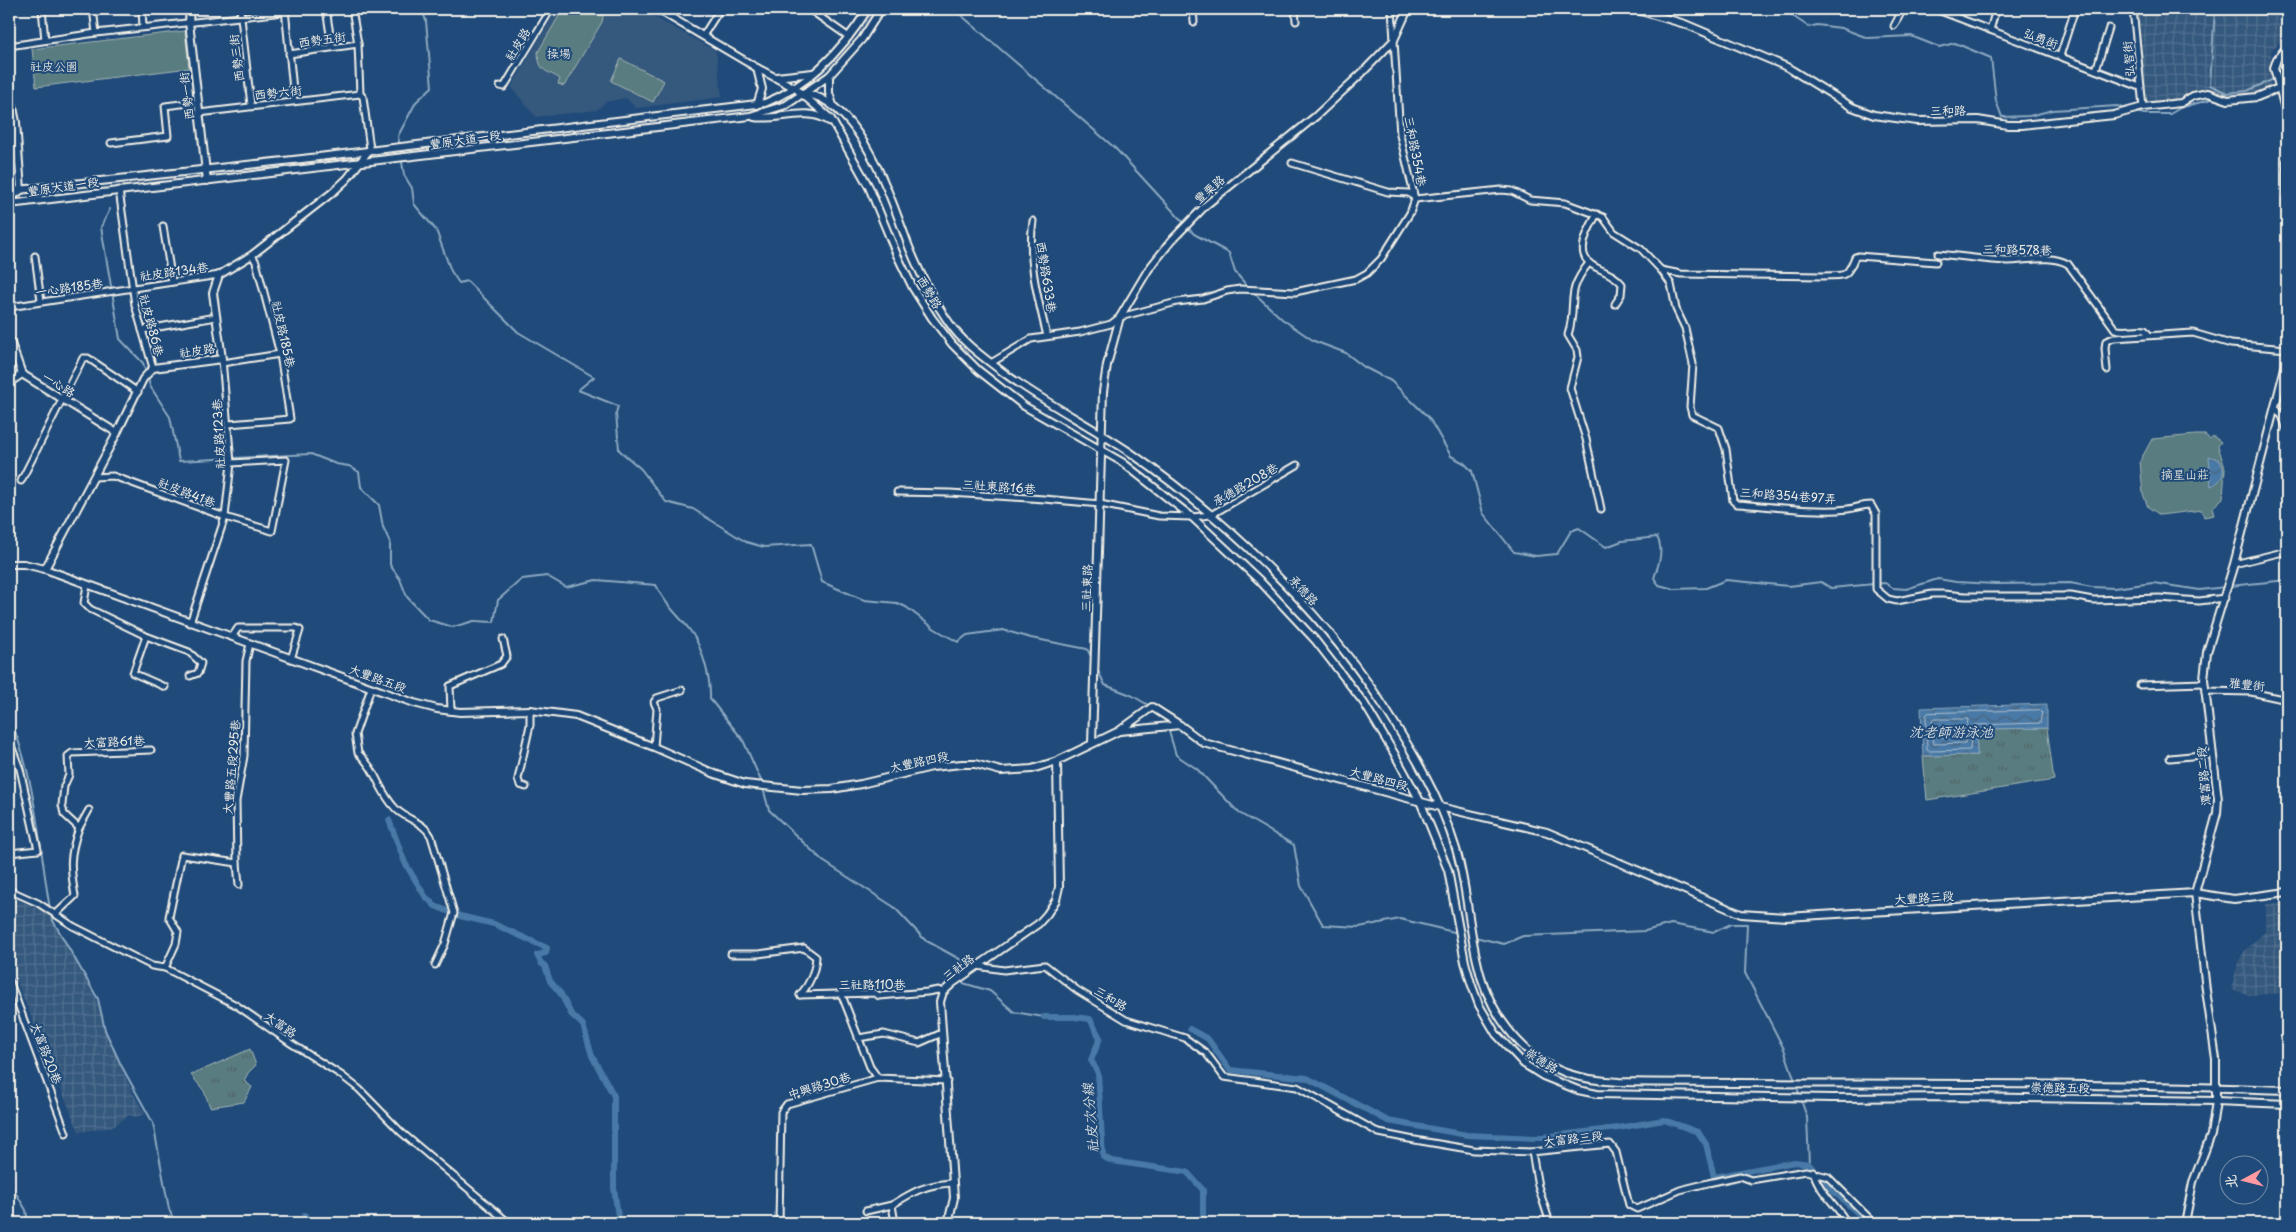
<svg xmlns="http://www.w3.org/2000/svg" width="2296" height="1232" font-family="'Playpen Sans','LXGW WenKai TC',sans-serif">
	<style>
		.built { fill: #34587d }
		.industrial { fill: url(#industrial-grid) }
		.grass { fill: url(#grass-tufts); stroke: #a6b6b4 }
		.green { fill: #587b80; stroke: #a6b6b4 }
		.water { fill: url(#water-waves); stroke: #8da9c0 }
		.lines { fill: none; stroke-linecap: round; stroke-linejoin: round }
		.shore { stroke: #b0c1ce; stroke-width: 1 }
		.stream { stroke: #8da9c0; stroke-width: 2 }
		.canal { stroke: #4979a6; stroke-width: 6 }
		.minor-casing { stroke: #f4f1e8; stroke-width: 9 }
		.tertiary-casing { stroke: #f4f1e8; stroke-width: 10 }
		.minor { stroke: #1f4a7a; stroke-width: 5 }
		.tertiary { stroke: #1f4a7a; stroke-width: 6 }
		.labels { text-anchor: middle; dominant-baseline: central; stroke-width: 4; stroke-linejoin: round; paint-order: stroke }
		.street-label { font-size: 12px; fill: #f4f1e8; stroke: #1f4a7a }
		.park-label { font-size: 12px; fill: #dddfd8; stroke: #1f4a7a }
		.water-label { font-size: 14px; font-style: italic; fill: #dadfde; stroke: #1f4a7a }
	</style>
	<defs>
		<pattern id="industrial-grid" width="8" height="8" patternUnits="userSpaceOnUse" patternTransform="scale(1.25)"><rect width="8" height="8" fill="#34587d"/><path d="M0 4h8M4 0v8" fill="none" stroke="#52708f"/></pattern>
		<pattern id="grass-tufts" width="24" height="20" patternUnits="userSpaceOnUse" patternTransform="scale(1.25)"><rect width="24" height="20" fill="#587b80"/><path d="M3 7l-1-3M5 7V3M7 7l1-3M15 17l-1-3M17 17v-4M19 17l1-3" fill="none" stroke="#516466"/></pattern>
		<pattern id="water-waves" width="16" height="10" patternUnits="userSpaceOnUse" patternTransform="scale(1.25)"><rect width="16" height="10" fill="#4979a6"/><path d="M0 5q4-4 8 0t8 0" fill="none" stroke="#49637b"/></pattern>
	</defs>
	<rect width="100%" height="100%" fill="#1f4a7a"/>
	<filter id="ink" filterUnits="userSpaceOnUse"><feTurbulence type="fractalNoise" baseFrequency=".02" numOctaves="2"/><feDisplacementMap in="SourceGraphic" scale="10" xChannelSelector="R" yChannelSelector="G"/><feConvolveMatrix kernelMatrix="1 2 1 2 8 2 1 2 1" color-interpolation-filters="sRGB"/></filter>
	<g filter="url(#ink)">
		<path class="built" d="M557 9H640L716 51 722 97 636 108 626 98 606 102 597 110 536 117 511 87Z"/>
		<g class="industrial">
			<path d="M2136 9H2287V34L2271 51V87L2233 99 2204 90 2169 103H2147Z"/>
			<path d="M9 896 50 914 92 991 103 1014 105 1032 134 1095 145 1114 136 1117 129 1115 113 1127 79 1132 9 963Z"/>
			<path d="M2287 902V993L2247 995 2231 989 2239 960 2245 950 2266 931V904Z"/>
		</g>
		<g class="grass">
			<path d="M2047 728 2054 780 1927 800 1923 756 1977 755 1976 729Z"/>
			<path d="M250 1049 256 1065 248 1073 244 1081 252 1087 244 1102 210 1107 204 1091 191 1075Z"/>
		</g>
		<g class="green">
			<path d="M563 9H602L604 12 602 22 564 86 558 84 560 79C547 70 539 73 538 52Z"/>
			<path d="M185 31 189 68 36 87 32 49Z"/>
			<path d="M621 59 664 81 653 102 611 81Z"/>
			<path d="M2196 435H2205L2210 439 2213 436 2221 442 2218 446 2225 468 2223 498 2212 508 2214 515 2204 517 2202 510 2160 515 2148 507 2143 494 2140 461 2152 439Z"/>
		</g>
		<g class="water">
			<path d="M2209 456 2218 459C2227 469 2224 481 2211 486Z"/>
			<path d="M2047 704V728L1976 729 1977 755 1923 756 1921 708Z"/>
		</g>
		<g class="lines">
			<g class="shore">
				<path d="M2040 710 2042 712 2040 723 1974 725 1971 730 1970 750 1930 751 1927 750 1926 715 1928 713Z"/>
				<path d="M1935 719H1968L1965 743 1934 744 1932 721Z"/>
				<path d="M1943 726H1956L1957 736 1942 737 1940 728Z"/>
			</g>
			<g class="stream">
				<path d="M422 9 426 21 432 87 416 102 398 136 404 175 412 188 414 204 436 230 451 271 459 283 467 281 518 332 594 377 578 390 618 406 616 413 619 450 641 469 666 502 693 509 746 542 764 547 811 544 822 582 864 600 897 603 906 607 935 629 958 642 967 635 1003 630 1031 638 1087 649 1092 658"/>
				<path d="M954 9 1116 149 1194 234 1229 253 1235 272 1249 288"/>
				<path d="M1782 9 1809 27 1817 25 1841 28 1868 38 1911 36 1939 47 1955 43 1991 58 1996 101 2002 117 2029 116 2053 110 2117 106 2126 109"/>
				<path d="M2215 9 2210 85 2227 93 2247 91 2287 73"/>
				<path d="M2222 96 2227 93"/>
				<path d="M2136 112 2144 114H2170L2180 108 2215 98"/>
				<path d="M110 209 101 227 120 339 143 363 146 373"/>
				<path d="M1252 291 1282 319 1314 341 1346 353 1364 367 1391 381 1429 418 1451 456 1464 463 1472 471 1483 513 1514 552 1536 556 1557 554 1571 531 1579 528 1606 547 1622 541 1657 537C1664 550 1659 564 1654 578L1659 585 1674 589 1706 588 1726 580 1789 586 1821 582 1831 588 1885 583 1893 588 1906 589 1938 579 1956 582 1995 584 2070 583 2092 587 2114 588 2153 583 2200 590 2225 587"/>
				<path d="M148 378 150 386 170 417 179 461 311 454 336 464 349 466 359 472 361 487 379 505 383 527 390 542V565L400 579 407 597 429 620 453 627 474 621 494 622 498 600 522 579 547 576 566 587 596 580 656 585C664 603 677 614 689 629 702 645 711 679 710 699L743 740 762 783"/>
				<path d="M2230 586 2287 580"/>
				<path d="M1097 669 1105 685 1131 695 1150 706"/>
				<path d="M9 717C36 777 39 845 50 909"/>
				<path d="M1165 718 1176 755 1197 769 1239 813 1294 845 1301 886 1323 925 1359 927 1400 919 1458 933"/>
				<path d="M763 788 769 810 823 861 894 907 925 940 963 961V973"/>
				<path d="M51 914 52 919 98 999 105 1030 121 1065 153 1123 169 1209 175 1223"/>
				<path d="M1475 937 1504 944 1523 936 1645 931 1671 924 1714 932 1731 924H1747L1745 973 1784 1049 1795 1081"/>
				<path d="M963 978V983L990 991 1014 1012 1044 1017"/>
				<path d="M1796 1086 1800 1095"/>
				<path d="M1801 1100 1807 1117 1809 1164"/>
				<path d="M9 1182 26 1210 28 1223"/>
			</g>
			<g class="canal">
				<path d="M389 820 405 863 425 896 435 906 460 916 494 924 547 948 546 953 537 955 541 963 545 966 550 981 561 994 571 1014 583 1025 592 1056 614 1096V1188L619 1223"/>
				<path d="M1044 1017H1074L1090 1019 1100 1038 1091 1060 1098 1073 1103 1157 1112 1161 1187 1172 1203 1190V1223"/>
				<path d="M1190 1029 1208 1039 1230 1070 1307 1078 1388 1121 1467 1135 1535 1138 1618 1128 1664 1120 1698 1132 1706 1144 1714 1177 1795 1162 1809 1164 1822 1181 1869 1223"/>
				<path d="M305 1215 308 1223"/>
			</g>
			<defs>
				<g id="minor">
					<path d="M42 9 45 40"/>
					<path d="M93 9 96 33"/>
					<path d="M142 9 143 27"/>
					<path d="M240 9 251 105"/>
					<path d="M285 9 294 100"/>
					<path d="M326 9 332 47"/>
					<path d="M352 9 358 44 360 94 363 97 370 149"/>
					<path d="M809 9 849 37"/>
					<path d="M1193 9 1194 22"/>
					<path d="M1295 9 1296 21"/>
					<path d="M1935 9 2140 87"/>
					<path d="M2133 9 2143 107"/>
					<path d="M1894 26 1903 9"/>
					<path d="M1990 30 1996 9"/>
					<path d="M703 36 720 9"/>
					<path d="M9 46 96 33 284 12"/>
					<path d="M289 54 358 44"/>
					<path d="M2060 56 2075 9"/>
					<path d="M2096 70 2109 28"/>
					<path d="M500 86 504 87 551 9"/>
					<path d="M199 113 360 94"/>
					<path d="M111 143 168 136 165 106 197 102"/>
					<path d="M1292 163 1388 192 1409 193 1415 198"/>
					<path d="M119 190 135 305 153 368"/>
					<path d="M1415 199 1501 190 1512 191 1530 200 1565 203 1603 217 1614 232 1641 249 1661 270 1671 284 1676 309 1685 328 1693 364 1690 407 1692 415 1719 428 1726 449 1733 501 1737 504C1770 506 1816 513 1848 509 1856 508 1862 505 1871 505L1876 514V589L1888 599 1897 601 1932 594H1943L1965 596H2071L2093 600 2159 598 2199 601 2225 598"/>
					<path d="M1597 214C1590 227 1573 253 1592 265 1603 272 1613 273 1622 284L1621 295 1615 304"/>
					<path d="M1033 221C1027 259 1038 299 1047 336"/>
					<path d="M163 226 172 282"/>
					<path d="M1938 254C1961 256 1984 260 2007 261 2027 261 2050 254 2068 264L2115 329C2124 333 2136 328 2145 330L2149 335"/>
					<path d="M35 256 41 301"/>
					<path d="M1589 263C1564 294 1578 302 1568 335L1577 350 1578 357 1570 388 1586 439 1601 509"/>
					<path d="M1661 270 1681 274 1822 276C1845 275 1846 279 1855 257L1858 256 1936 262"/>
					<path d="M9 307 219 275"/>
					<path d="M142 330 216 317"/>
					<path d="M222 363 280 354"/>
					<path d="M991 363 1031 339 1080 332 1111 324 1120 317 1177 302 1203 299 1227 291 1240 289 1295 292 1356 279 1367 273 1381 259 1410 213 1415 199 1400 135 1392 9"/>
					<path d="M2107 370 2105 348 2106 341 2114 338 2193 333 2231 344 2287 349"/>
					<path d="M2275 407 2282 416 2287 429"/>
					<path d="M229 424 290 419 280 354 256 262 252 255"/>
					<path d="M94 477 113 476 225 517 272 531 286 460 231 463"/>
					<path d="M21 481 83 358H88L138 392"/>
					<path d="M897 492 950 493 1044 499 1100 504 1159 516 1192 517 1211 515 1297 465"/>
					<path d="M2234 564 2287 551"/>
					<path d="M87 585 84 603 90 609 146 636 189 652 201 663 198 673 190 676"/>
					<path d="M190 623 225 517 231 463 222 359"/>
					<path d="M146 636 133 673 165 687"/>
					<path d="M232 637 238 628H296L300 630 291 659"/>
					<path d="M2140 685 2204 683"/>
					<path d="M371 688 355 734 358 753C377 770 378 790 395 808 406 820 423 821 431 836L454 913 445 944 435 965"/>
					<path d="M2205 691 2251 692 2287 700"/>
					<path d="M451 711 450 686 501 664 507 656 503 639"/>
					<path d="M9 740 20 769 38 850 9 853"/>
					<path d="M654 747 657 709 654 702 657 698 682 690"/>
					<path d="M2170 758 2212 754"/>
					<path d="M526 787 520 785 518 779 530 725V710"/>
					<path d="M2287 795V799"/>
					<path d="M79 828 89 810"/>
					<path d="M237 863 239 885"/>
					<path d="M9 890 38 903 73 926 132 956 152 966 165 968 236 1005 292 1044 341 1075 359 1089 401 1132 509 1223"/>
					<path d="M56 914 75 896C70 867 69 856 79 828L64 814 62 805 64 786 69 775 68 756 72 753 151 750"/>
					<path d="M731 954H758L804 948 816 957C815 972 810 984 800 995"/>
					<path d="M977 966 1004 970 1045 965 1077 990 1126 1020 1185 1038 1206 1053 1224 1077 1297 1087 1379 1133 1409 1139 1474 1150 1532 1152 1610 1144 1616 1152 1629 1205 1637 1209 1680 1190 1708 1183 1740 1176 1751 1180 1806 1171 1828 1177 1874 1223"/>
					<path d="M165 968 176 944 178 932 169 917 182 855 237 863 236 801 244 756 246 661 250 644"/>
					<path d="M9 980 66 1133"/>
					<path d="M841 993 870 1067 878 1078"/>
					<path d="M800 995 875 993 879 996 927 992 938 990 943 992"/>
					<path d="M858 1038 884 1034 919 1043 942 1033"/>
					<path d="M1532 1152 1538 1186 1550 1223"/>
					<path d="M1813 1171C1818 1191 1837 1205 1847 1223"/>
					<path d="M892 1205C914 1191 927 1184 953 1183"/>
					<path d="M866 1211 892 1205 895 1223"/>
					<path d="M779 1223 781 1112 787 1104 878 1078 947 1081"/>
				</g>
				<g id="tertiary">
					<path d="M190 9 189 22 207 181"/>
					<path d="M657 9 757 68 795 88 831 119 869 187 897 255 913 288 932 318 952 344 978 370 1024 406 1122 462 1192 517 1259 580 1315 640 1364 703 1394 753 1420 801 1448 870 1465 962 1471 983 1479 1005 1496 1034 1524 1064 1543 1076 1578 1090 1597 1094 1832 1098 1961 1097 2216 1101 2287 1104"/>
					<path d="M1634 9 1685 24 1787 67 1852 107 1874 115 1917 121 1978 120 2008 125H2022L2114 115 2143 107 2181 103 2193 96 2208 93 2228 100 2257 97 2279 88"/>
					<path d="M2287 47 2277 59 2274 68 2285 109 2287 148"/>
					<path d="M829 76V93L833 105"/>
					<path d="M776 77 813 73"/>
					<path d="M9 88 16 122 21 190 9 199"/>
					<path d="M803 93C861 100 891 200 909 247 919 271 935 303 950 324 963 343 982 356 1000 370 1041 401 1088 424 1131 453 1223 517 1316 605 1379 699 1409 745 1440 796 1456 849 1467 886 1468 924 1477 961 1487 1009 1519 1056 1566 1073 1583 1079 1601 1081 1619 1082 1842 1085 2065 1081 2287 1090"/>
					<path d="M757 105 762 89 757 68"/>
					<path d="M754 117C779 121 806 106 829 121"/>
					<path d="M9 160 15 137"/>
					<path d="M2287 161V212"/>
					<path d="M9 191 302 159 765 103C810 85 843 49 868 9"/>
					<path d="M9 204 750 116 786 105 829 76 862 39 881 9"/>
					<path d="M9 338 22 374 117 433"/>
					<path d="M9 383 22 374"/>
					<path d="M9 564H24L45 569 414 703 437 709 460 712 530 710 576 716 654 747 715 774 745 784 802 790 832 789 861 784 932 767 962 764H975L1001 771 1032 769 1057 761 1119 731 1152 707 1180 725 1204 743 1440 807 1547 832 1741 914 1786 917 2195 893 2234 899 2287 892"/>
					<path d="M45 569 117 433 143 379 153 368 222 359 213 293 219 275 252 255 333 192 347 179 370 149"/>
					<path d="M1120 731 1180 725"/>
					<path d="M1092 743 1103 392 1107 365 1120 317 1148 270 1172 240 1206 205 1316 116 1362 73 1394 40 1408 9"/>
					<path d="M948 1223 954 1198 953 1183 940 1002 943 992 953 983 1038 924 1047 914 1056 900 1059 887 1057 761"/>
					<path d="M2185 1223 2193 1182 2211 1135 2216 1101V1059L2206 990 2195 893 2217 813 2218 799 2204 679 2207 652 2234 564 2287 360"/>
				</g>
			</defs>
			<use href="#minor" class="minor-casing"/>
			<use href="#tertiary" class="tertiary-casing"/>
			<use href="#minor" class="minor"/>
			<use href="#tertiary" class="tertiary"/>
		</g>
	</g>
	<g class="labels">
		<g class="street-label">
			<text transform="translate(2041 38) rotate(21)">弘勇街</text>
			<text transform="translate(322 39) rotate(-8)">西勢五街</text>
			<text transform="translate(517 44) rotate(-59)">社皮路</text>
			<text transform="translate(236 58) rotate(-97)">西勢三街</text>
			<text transform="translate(2128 59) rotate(-95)">弘智街</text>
			<text transform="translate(278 92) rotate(-6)">西勢六街</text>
			<text transform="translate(186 96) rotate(-97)">西勢一街</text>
			<text transform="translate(1948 110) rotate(-1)">三和路</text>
			<text transform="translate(465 139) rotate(-8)">豐原大道一段</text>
			<text transform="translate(1416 151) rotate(79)">三和路354巷</text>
			<text transform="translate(63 186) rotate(-8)">豐原大道一段</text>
			<text transform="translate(1209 189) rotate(-41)">豐栗路</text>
			<text transform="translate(2017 249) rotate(1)">三和路578巷</text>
			<text transform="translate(174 271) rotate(-8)">社皮路134巷</text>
			<text transform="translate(1047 277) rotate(81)">西勢路633巷</text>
			<text transform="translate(69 287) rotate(-8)">一心路185巷</text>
			<text transform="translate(930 292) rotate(59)">西勢路</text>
			<text transform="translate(152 325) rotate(75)">社皮路86巷</text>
			<text transform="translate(284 334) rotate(77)">社皮路185巷</text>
			<text transform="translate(197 350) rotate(-9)">社皮路</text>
			<text transform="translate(59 384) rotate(32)">一心路</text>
			<text transform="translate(218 434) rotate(-93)">社皮路123巷</text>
			<text transform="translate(1245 484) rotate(-30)">承德路208巷</text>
			<text transform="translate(999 486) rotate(4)">三社東路16巷</text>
			<text transform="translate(187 492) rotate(21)">社皮路41巷</text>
			<text transform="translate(1788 495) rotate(4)">三和路354巷97弄</text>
			<text transform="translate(1086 588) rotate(-88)">三社東路</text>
			<text transform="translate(1304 590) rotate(47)">承德路</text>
			<text transform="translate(378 678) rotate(20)">大豐路五段</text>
			<text transform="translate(2247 684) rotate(6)">雅豐街</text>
			<text transform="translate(114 741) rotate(-2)">大富路61巷</text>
			<text transform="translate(919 761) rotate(-12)">大豐路四段</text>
			<text transform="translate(231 767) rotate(-85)">大豐路五段295巷</text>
			<text transform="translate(2203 776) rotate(-95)">潭富路二段</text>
			<text transform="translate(1379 778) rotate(15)">大豐路四段</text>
			<text transform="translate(1924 897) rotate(-4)">大豐路三段</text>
			<text transform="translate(958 967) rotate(-37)">三社路</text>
			<text x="872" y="984">三社路110巷</text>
			<text transform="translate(1111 998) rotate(31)">三和路</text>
			<text transform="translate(281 1024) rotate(35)">大富路</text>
			<text transform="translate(47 1053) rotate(69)">大富路20巷</text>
			<text transform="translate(1542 1060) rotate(32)">崇德路</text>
			<text transform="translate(819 1085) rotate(-17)">中興路30巷</text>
			<text transform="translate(2060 1087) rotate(1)">崇德路五段</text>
			<text transform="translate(1573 1138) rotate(-6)">大富路三段</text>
		</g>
		<g class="park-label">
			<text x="559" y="53">操場</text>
			<text x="54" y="66">社皮公園</text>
			<text x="2185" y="474">摘星山莊</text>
		</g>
		<g class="water-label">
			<text x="1951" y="731">沈老師游泳池</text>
			<text transform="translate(1090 1118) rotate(-95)">社皮次分線</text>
		</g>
	</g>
	<rect width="2296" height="1232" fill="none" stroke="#1f4a7a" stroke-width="30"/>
	<rect x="15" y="15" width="2266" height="1202" fill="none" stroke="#f4f1e8" stroke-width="2" filter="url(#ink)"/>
	<g transform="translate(2244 1180) rotate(263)"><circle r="24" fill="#1f4a7a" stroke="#748da6"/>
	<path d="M0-4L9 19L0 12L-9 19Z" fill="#ff9aa2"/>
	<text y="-8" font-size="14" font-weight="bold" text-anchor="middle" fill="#f4f1e8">北</text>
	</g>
</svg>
